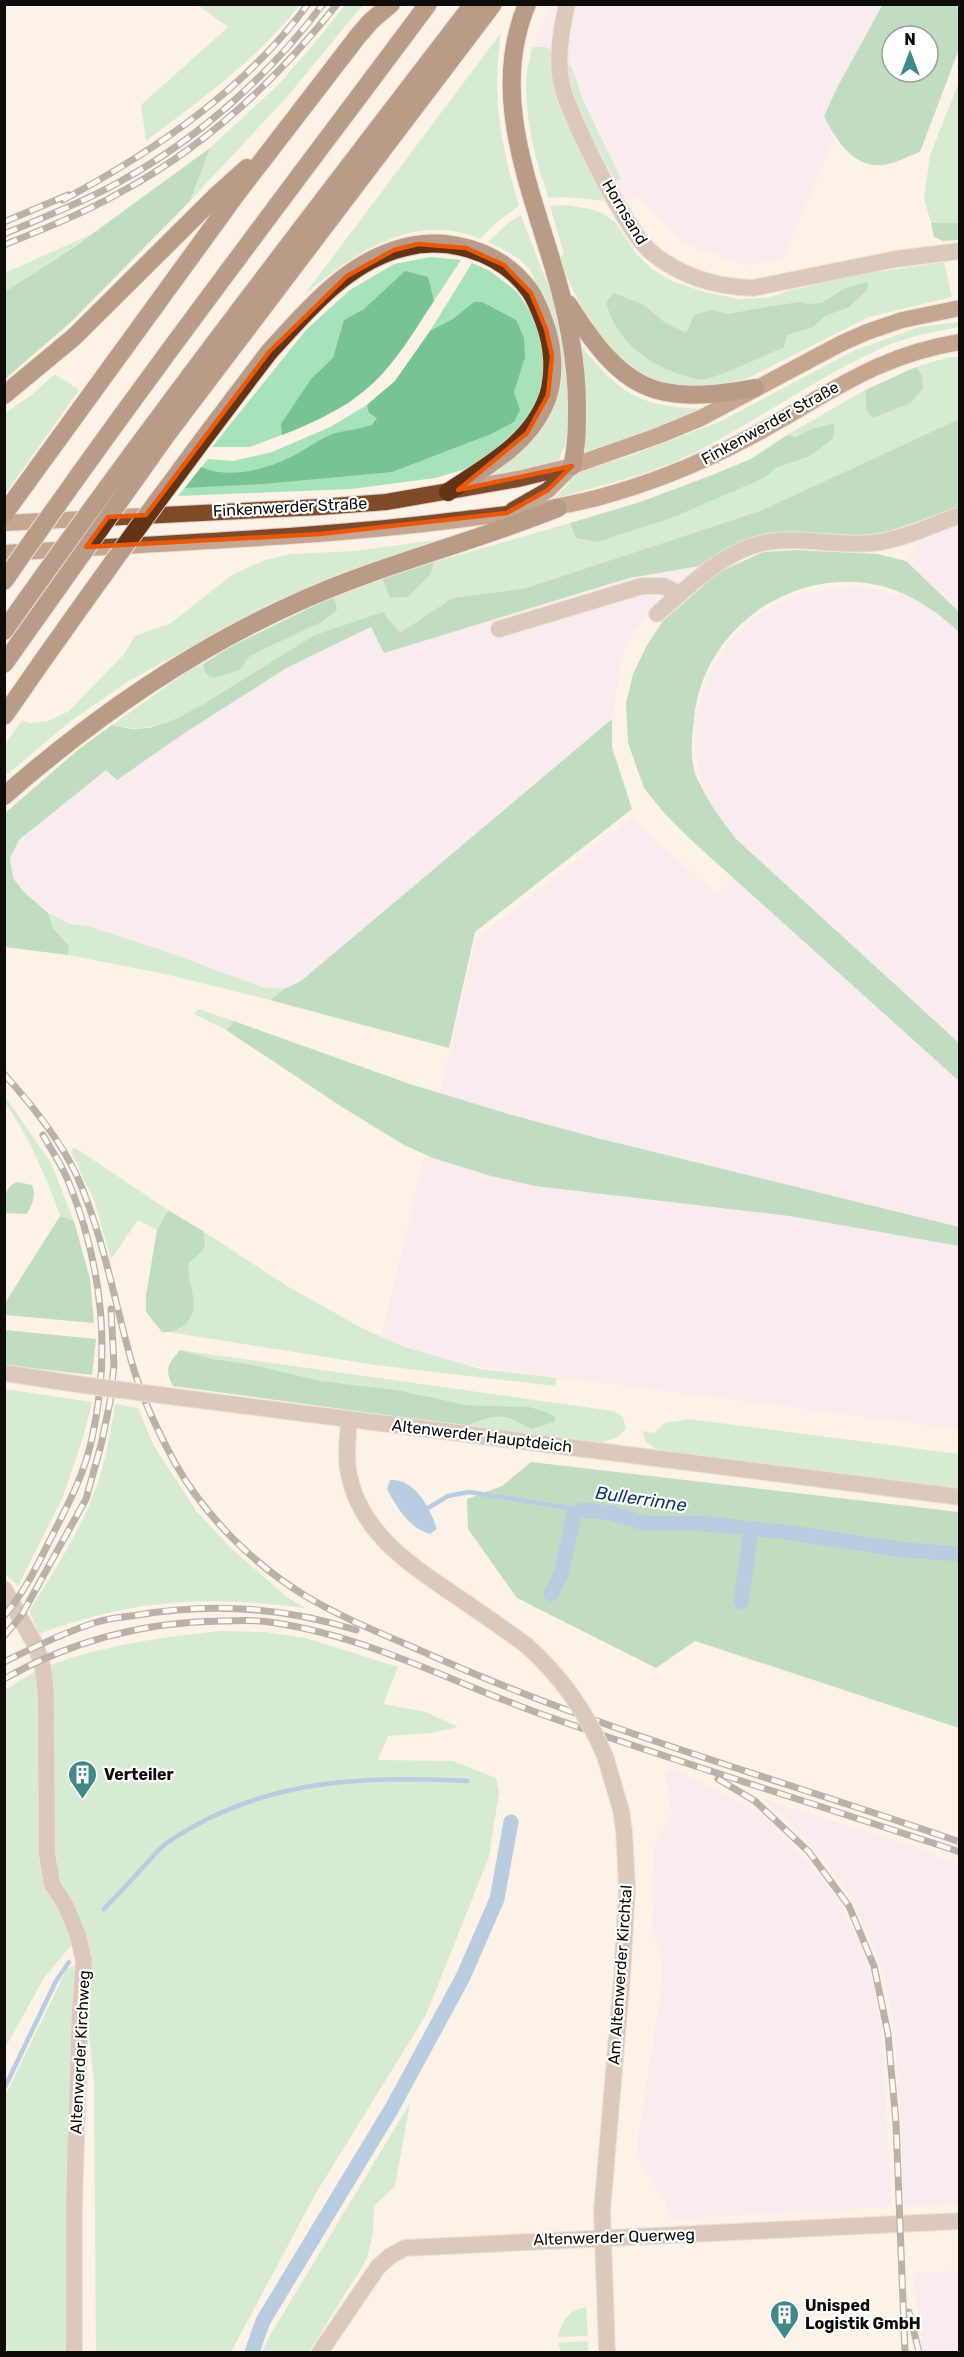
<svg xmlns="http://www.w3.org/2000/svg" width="964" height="2357" font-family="Rubik,sans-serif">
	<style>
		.industrial { fill: #f4e4f6 }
		.green { fill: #a8e2ba }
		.forest { fill: #79c392; fill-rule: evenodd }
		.water { fill: #689ed7 }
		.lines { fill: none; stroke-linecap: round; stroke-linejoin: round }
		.stream { stroke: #689ed7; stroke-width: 4.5 }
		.canal { stroke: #689ed7; stroke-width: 15 }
		.minor-casing { stroke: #d7cdc3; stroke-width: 18 }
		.primary-casing { stroke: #d7cdc3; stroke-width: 18 }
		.motorway-casing { stroke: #d7cdc3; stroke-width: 20 }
		.minor { stroke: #b79785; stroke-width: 16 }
		.primary { stroke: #804a29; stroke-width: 16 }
		.motorway { stroke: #643313; stroke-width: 18 }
		.rail-casing { stroke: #69635d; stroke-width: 7 }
		.rail { stroke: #fff; stroke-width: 4.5; stroke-dasharray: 14; stroke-linecap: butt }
		.minor-bridge-casing { stroke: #d7cdc3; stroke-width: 18; stroke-linecap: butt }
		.motorway-bridge-casing { stroke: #d7cdc3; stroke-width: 20; stroke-linecap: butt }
		.minor-bridge { stroke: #b79785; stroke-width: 16 }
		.motorway-bridge { stroke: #643313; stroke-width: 18 }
		.marked { fill: none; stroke: #e8590c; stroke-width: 4.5; stroke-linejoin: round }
		.labels { text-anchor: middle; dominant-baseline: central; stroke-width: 4.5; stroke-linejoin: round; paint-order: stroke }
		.street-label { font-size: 16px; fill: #0e0b08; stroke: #fff }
		.poi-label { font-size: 16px; font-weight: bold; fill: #0e0b08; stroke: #fff; text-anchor: start }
		.water-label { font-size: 18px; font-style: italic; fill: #0d355a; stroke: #fff }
	</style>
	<rect width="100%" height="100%" fill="#fdf2e7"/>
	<g class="industrial">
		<path d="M551 5H909L892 36V42L835 138 782 260 746 265 693 247 675 235 651 211 641 197 606 201 532 47Z"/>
		<path d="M955 526 959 527V1429L496 1369 378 1351 476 939 631 817 717 895 752 859 724 828 707 799 699 774 695 746V720L708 676 718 658 731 639 751 619 783 600 802 593 846 587H866L897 595 908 559 918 541Z"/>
		<path d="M700 566 647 615 630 638 622 655 612 719 301 981 284 989 261 987 176 955 88 926 70 924 48 913 24 892 13 878 10 858 19 841 106 769 117 780 186 732 288 667 372 627 384 653 629 578Z"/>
		<path d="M673 1769 712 1787 755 1810 773 1824 826 1883 845 1913 864 1950 872 1978 882 2034 892 2207 669 2219 665 2201 640 2163 637 2146 662 1982V1959L652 1930 654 1848 658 1837 672 1816 665 1770Z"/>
		<path d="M761 1798 917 1848 959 1865V2204L904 2207 895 2031 883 1972 870 1938 850 1897 827 1863 793 1826Z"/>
		<path d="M956 2271 960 2278 959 2352H911L922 2336 916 2303 913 2273Z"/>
	</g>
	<g class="green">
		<path d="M198 5H300C257 59 201 100 146 141L141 105 228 27Z"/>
		<path d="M345 5H363L286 98 190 201 210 148 279 84 313 45Z"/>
		<path d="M501 33C492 102 500 140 519 206L498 221 480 239C414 210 352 255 304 295Z"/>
		<path d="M532 47H545L554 51 606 201 565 197 549 198C535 161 526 123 526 84 526 72 530 59 532 47Z"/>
		<path d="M571 65 583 100 621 179 616 181C595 145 575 109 566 67Z"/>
		<path d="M959 82V223H931L924 198 930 155Z"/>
		<path d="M567 205 590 209 604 214 616 223 636 253 652 269 672 281 704 292 739 299 768 298 788 291 844 277 944 262 952 297 869 317 750 377 722 388 662 387 620 365 590 323 570 284 560 258 564 254 550 206Z"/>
		<path d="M521 215 556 306 566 347 569 414 567 441 558 462 491 477C515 457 539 438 553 410 556 403 557 395 558 387 567 348 553 322 536 287 534 282 533 275 530 270 520 257 502 249 488 242L507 224Z"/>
		<path d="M92 234 11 289 5 292V273Z"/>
		<path d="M431 257 461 260 408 340 383 373 349 403 297 429 250 447H212L306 330 350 290 394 264Z"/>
		<path d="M472 263 490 271 517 292 537 322 545 367 538 397 522 428 500 448 473 467 435 478 351 489 178 496 208 459 233 461 272 452 330 427 367 405 395 381 430 331Z"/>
		<path d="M959 322V327C934 332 908 336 884 347 817 377 758 421 692 454 649 475 599 486 553 499L568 484 575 473 633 455 721 421 853 351 919 327Z"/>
		<path d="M581 346C623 396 640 407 707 409L584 454 586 426Z"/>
		<path d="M949 357H959V419L760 511 526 588 452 598 400 633 383 612 171 721C147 729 136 730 112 725L188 671 203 664 205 673 240 670 250 656 322 622 336 610 334 596 382 579 390 598 408 597 431 574 434 562 570 523 576 538 764 478 776 468 810 456 833 439 835 423 811 429 796 437 787 435 865 390 866 409 922 375 916 367Z"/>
		<path d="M55 374 79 390 5 494V413L29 397Z"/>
		<path d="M435 540 267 605 127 682 71 721 5 776V744L22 721 31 723 48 721 69 711 124 654 135 636 171 623 232 575 265 560 291 554 355 551Z"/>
		<path d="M48 913 70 924 88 926 176 955 261 987 284 989 270 1000 165 974 68 955 69 946 53 928Z"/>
		<path d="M198 1009 234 1021 226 1030 194 1014Z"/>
		<path d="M4 1095 51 1163 74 1221 60 1216C46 1175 29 1138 5 1102Z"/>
		<path d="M74 1147 168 1210 157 1230 138 1220 111 1259 94 1200 71 1152Z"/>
		<path d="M203 1231 287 1286 362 1328 404 1347 480 1369 557 1378 555 1386 375 1365 169 1332 180 1329 192 1291 187 1275 189 1263 206 1242Z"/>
		<path d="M180 1350 613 1411 623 1417 626 1429 617 1437 601 1443 467 1426 493 1415 515 1420 529 1407 467 1405 397 1390 321 1381 249 1364 213 1359Z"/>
		<path d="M5 1389 92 1402 84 1434 63 1497 18 1586 5 1574Z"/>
		<path d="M115 1404 138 1408 154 1446 197 1512 231 1548 287 1597 305 1608C208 1595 131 1599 39 1634L29 1611C54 1572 81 1530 97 1485 106 1459 111 1431 115 1404Z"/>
		<path d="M688 1419 959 1454V1490L660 1452 645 1441 643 1431 654 1433 665 1423Z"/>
		<path d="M219 1631 265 1632 306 1638 398 1667 383 1704 426 1712 458 1727 430 1733 388 1736 378 1760 453 1761 496 1778 499 1792 489 1857 426 2015 316 2193 231 2352H96L94 2081 78 1937 44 1978 5 2048V1690C18 1682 31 1673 45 1667 100 1646 161 1637 219 1631Z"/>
		<path d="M76 1965 72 2352H5L4 2098 67 1969Z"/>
		<path d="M410 2103 395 2186 374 2206 373 2232 367 2259 309 2352H262L269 2337Z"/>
		<path d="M586 2307 588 2336 558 2337C562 2321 568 2310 586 2307Z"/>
		<path d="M588 2341V2352H561L558 2343Z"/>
	</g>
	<g class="forest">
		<path d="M883 4 960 5 959 49 920 152C908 156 895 164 883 165 853 168 836 140 824 116L838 86ZM892 36H928V72H892Z"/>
		<path d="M210 148 190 201 71 322 5 379V292L77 245Z"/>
		<path d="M931 223H959V240L943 241 934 237Z"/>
		<path d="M405 271 428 277 434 301C418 325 403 351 383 373 357 402 319 421 282 435L281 424 311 379 333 358 344 320 364 309Z"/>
		<path d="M868 282 867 290 849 307 825 316 813 327 787 335 784 347C762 356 728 374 706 379 698 381 687 376 679 374 645 362 615 339 606 302L614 293 644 305 664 322 686 333 694 315 711 310 728 314 772 306 800 302 808 304 822 303 845 288Z"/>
		<path d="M474 302H482L516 320 524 338 525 357 514 392 520 410 514 422 491 434 392 472 263 484 185 488 201 467C231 480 268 469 295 455 308 448 322 437 336 433 348 430 360 429 372 425L377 418 369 413 367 405 395 381 430 331 453 319Z"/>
		<path d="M916 367 922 375 923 389 910 403 873 418 866 409 865 390Z"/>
		<path d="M959 419V507L890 531 857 537 793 533 700 566 629 578 384 653 371 627 288 667 186 732 117 780 106 770 19 840 10 858 13 878 24 892 48 913 53 928 69 946 68 955 5 947V813L79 749 112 725 132 729 149 728 171 721 202 705 315 635 383 612 400 633 452 598 526 588 760 511Z"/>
		<path d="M835 423 833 439 810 456 776 468 764 478 671 518 597 542 576 538 570 523 640 502 707 477 751 459 787 435 796 437 811 429Z"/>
		<path d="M795 550 878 554 906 561 959 612V632C936 611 912 594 882 586 793 564 702 629 694 719 692 738 689 760 697 778 707 800 721 820 736 839L959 1043V1081L691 840 664 813 644 788 628 743 626 703 633 674 647 645 663 621 719 572 763 552Z"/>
		<path d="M434 562 431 574 408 597 390 598 382 579Z"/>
		<path d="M334 596 337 610 322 622 250 656 240 670 214 678 205 673 203 664 230 647Z"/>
		<path d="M612 719V747L632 809 475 932 449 1048 270 1000 284 989 301 981Z"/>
		<path d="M234 1021 410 1084 512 1115 597 1138 959 1227V1246L790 1216 535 1186 491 1176 433 1158 404 1145 342 1107 226 1030Z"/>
		<path d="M17 1182 32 1185C37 1196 32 1204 27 1214L5 1213C4 1200 3 1188 17 1182Z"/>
		<path d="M168 1210 203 1231C209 1252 201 1250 189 1263 186 1283 204 1309 184 1325 177 1331 170 1333 162 1332L146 1312V1295L157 1230Z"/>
		<path d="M60 1216 74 1221 90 1279 94 1323 5 1315V1303Z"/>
		<path d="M5 1330 96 1339 92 1375 5 1365Z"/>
		<path d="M180 1350 213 1359 249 1364 321 1381 397 1390 467 1405 529 1407 546 1412 555 1417 554 1422 531 1429C502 1413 498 1413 467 1426L173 1386C164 1369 168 1364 180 1350Z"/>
		<path d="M531 1462 959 1512V1728L695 1641 656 1668 517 1598 468 1529 467 1499 502 1486Z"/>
	</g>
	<path class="water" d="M390 1480C415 1478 430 1508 437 1529L430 1534C409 1528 397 1508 387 1489Z"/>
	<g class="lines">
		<g class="stream">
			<path d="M428 1508 448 1496 469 1492 581 1510"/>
			<path d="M104 1909C118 1894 132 1880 145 1865 152 1858 159 1848 168 1842 259 1780 360 1775 467 1781"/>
			<path d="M4 2089 56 1981 69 1962"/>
		</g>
		<g class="canal">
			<path d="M551 1594 561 1574 574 1515 581 1510 612 1513 644 1523 708 1524 792 1533 905 1550 960 1554"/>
			<path d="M741 1602 751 1530"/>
			<path d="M252 2352 263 2321 392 2108 463 1977 497 1899 511 1822"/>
		</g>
		<defs>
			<g id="minor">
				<path d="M567 4C561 31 556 59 562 86 570 118 627 233 651 252 680 276 716 287 753 288L896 259 960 251"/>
				<path d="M657 614C689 586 724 550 767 542 801 536 839 547 873 543 902 540 932 525 960 515"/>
				<path d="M499 629 642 586H663L680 594"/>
				<path d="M4 1373 90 1386"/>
				<path d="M160 1395 960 1497"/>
				<path d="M349 1420C348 1438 345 1457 349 1475 361 1534 412 1566 459 1598 481 1613 504 1629 526 1645"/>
				<path d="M4 1589 36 1646 43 1668 46 1696 47 1854 52 1884 66 1906 78 1936 84 1961 80 2011 74 2207V2352"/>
				<path d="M605 1756 621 1810 624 1831 627 1888 622 1977 602 2211 607 2352"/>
				<path d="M320 2352 378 2267 390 2256 405 2248 960 2221"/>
			</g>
			<g id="primary">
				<path d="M513 510 548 490 572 466"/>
				<path d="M4 523 320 507 386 502 518 479 572 466 660 435 701 418 842 343 867 332 902 320 960 308"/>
				<path d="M4 553C155 543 307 539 457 520 511 513 563 509 614 493 666 478 714 457 761 431 830 393 878 355 960 342"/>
			</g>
			<g id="motorway">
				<path d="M527 4C491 90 526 176 551 259 566 307 577 356 577 407 577 427 577 446 572 466"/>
				<path d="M568 304C624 391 653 406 755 388"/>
				<path d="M269 352C305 313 342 267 395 250 443 234 500 249 530 291 537 301 541 313 545 324 553 346 555 373 548 396 532 443 487 466 448 492"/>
				<path d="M4 395 74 337 216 196 247 168"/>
				<path d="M4 514 238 192 358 36 371 21 391 4"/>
				<path d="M4 796C93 718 189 651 296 603 381 564 472 543 558 508"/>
			</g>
		</defs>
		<use href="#minor" class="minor-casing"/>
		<use href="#primary" class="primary-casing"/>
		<use href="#motorway" class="motorway-casing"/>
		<use href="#minor" class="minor"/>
		<use href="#primary" class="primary"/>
		<use href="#motorway" class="motorway"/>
		<defs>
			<g id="rail">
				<path d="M63 200C156 150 245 90 308 4"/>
				<path d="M4 222 68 195"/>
				<path d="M4 234C44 217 84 202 121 181 199 138 270 75 323 4"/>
				<path d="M4 245C44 229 84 213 121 192 206 146 277 80 337 4"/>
				<path d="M4 1074C31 1104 60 1139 77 1176 103 1235 114 1299 131 1360 141 1396 157 1430 175 1463 205 1516 252 1563 304 1595 345 1620 391 1637 435 1657 605 1732 785 1781 960 1842"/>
				<path d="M4 1616C25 1592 39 1562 53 1534 69 1503 85 1472 92 1438 111 1352 102 1265 69 1183 63 1167 52 1151 43 1135"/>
				<path d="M4 1636 21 1616 86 1499 101 1445 110 1402 114 1365 111 1309"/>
				<path d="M4 1662C34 1647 65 1632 97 1622 110 1618 125 1617 138 1615 213 1602 283 1607 356 1630"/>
				<path d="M4 1679C71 1641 144 1622 221 1621 234 1621 248 1620 261 1621 358 1632 447 1680 538 1713 677 1762 819 1805 960 1852"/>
				<path d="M718 1779 755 1801 809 1852 849 1906 874 1966 888 2034 896 2123 905 2352"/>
				<path d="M909 2312 919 2352"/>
			</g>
		</defs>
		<use href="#rail" class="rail-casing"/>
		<use href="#rail" class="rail"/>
		<defs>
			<g id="minor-bridge">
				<path d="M90 1386 160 1395"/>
				<path d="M526 1645C561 1676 587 1713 605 1756"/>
			</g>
			<g id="motorway-bridge">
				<path d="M4 581C140 385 285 196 428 4"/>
				<path d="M4 631C154 418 314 212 473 4"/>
				<path d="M4 664 168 433 493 4"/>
				<path d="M4 716C90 592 178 471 269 352"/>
			</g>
		</defs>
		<use href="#minor-bridge" class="minor-bridge-casing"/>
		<use href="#motorway-bridge" class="motorway-bridge-casing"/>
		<use href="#minor-bridge" class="minor-bridge"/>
		<use href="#motorway-bridge" class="motorway-bridge"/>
	</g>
	<path d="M0 0H964V2357H0ZM418 244 466 248 504 265 531 293 546 329 552 356 548 395 527 433 458 490 572 466 548 490 507 513 320 534 86 547 108 517 146 515 269 352 347 276 394 250Z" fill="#fdf2e7" fill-opacity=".55" fill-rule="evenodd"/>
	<path class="marked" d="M418 244 466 248 504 265 531 293 546 329 552 356 548 395 527 433 458 490 572 466 548 490 507 513 320 534 86 547 108 517 146 515 269 352 347 276 394 250Z"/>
	<defs>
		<symbol id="building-pin" viewBox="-11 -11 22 30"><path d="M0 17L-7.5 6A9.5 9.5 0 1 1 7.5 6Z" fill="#418989" stroke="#fff"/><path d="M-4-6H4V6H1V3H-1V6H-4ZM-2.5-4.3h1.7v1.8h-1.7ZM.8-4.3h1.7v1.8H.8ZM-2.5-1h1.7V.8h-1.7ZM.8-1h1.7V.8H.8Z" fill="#fff"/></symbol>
	</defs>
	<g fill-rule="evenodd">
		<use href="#building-pin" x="66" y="1758" width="33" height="45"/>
		<use href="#building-pin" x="768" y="2298" width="33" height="45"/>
	</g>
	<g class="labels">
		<g class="street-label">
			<text transform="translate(625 212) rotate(59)">Hornsand</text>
			<text transform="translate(770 423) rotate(-29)">Finkenwerder Straße</text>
			<text transform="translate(290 507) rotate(-3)">Finkenwerder Straße</text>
			<text transform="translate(482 1436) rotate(7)">Altenwerder Hauptdeich</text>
			<text transform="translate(620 1975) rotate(-86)">Am Altenwerder Kirchtal</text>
			<text transform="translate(80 2052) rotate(-87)">Altenwerder Kirchweg</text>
			<text transform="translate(614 2237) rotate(-2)">Altenwerder Querweg</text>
		</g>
		<g class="poi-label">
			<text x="104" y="1774">Verteiler</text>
			<text x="805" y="2305">Unisped<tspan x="805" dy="18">Logistik GmbH</tspan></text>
		</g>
		<g class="water-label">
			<text transform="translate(641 1499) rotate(8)">Bullerrinne</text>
		</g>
	</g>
	<rect width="964" height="2357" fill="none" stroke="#0e0b08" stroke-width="12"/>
	<g transform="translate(910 54)"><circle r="28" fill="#ffffff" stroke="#9f9d9c" stroke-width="1.5"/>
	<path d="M0-4.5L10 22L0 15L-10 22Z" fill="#418989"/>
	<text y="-9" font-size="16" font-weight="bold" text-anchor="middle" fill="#0e0b08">N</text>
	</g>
</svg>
